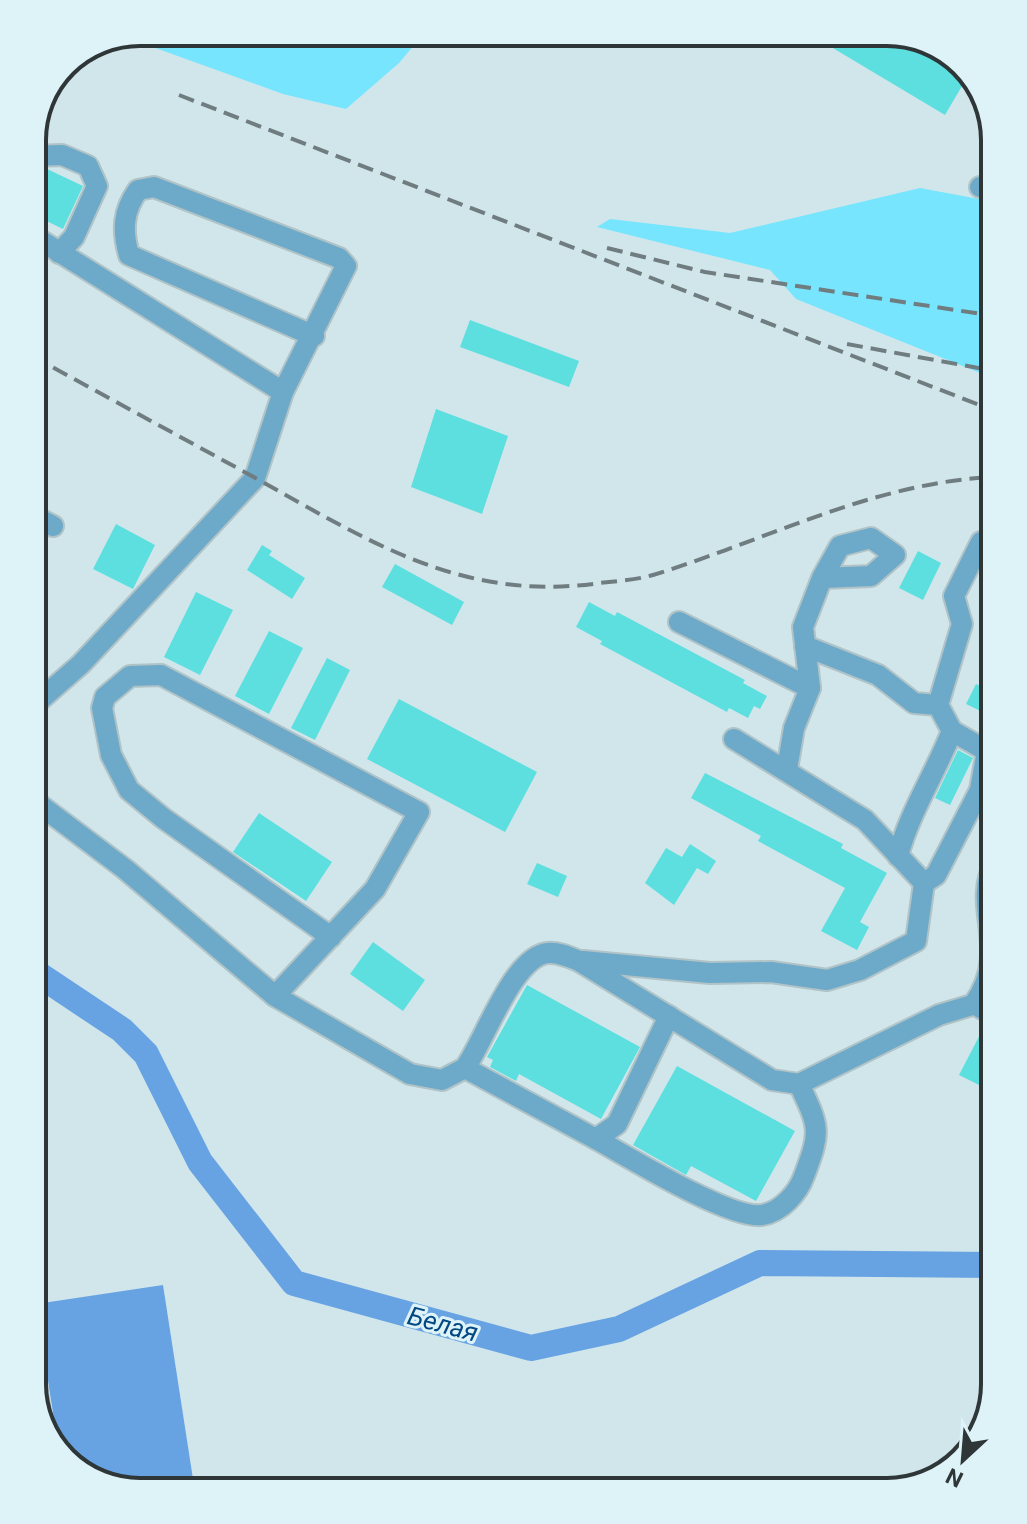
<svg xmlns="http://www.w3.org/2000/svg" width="1027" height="1524" font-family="Roboto,sans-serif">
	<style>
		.green { fill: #76e5fd }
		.water { fill: #67a3e3 }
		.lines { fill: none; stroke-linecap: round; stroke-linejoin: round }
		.river { stroke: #67a3e3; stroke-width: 26 }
		.building { fill: #5ddfdf }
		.minor-casing { stroke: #b0c3c7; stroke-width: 24 }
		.minor { stroke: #6da9c9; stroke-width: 20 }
		.rail { stroke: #707d80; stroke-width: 4; stroke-dasharray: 16 8; stroke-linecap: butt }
		.labels { text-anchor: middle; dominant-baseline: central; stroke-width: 6; stroke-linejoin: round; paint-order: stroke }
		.water-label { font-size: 26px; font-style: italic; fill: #024882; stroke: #def3f8 }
		.rim { fill: none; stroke: #2e3638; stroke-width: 4 }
	</style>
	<rect width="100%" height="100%" fill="#d1e6eb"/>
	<g class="green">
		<path d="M140 32H425L399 63 346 109 283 94 125 37Z"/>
		<path d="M920 188 995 202V379L796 299 770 270 597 227 610 219 730 233Z"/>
	</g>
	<path class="water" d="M163 1285 195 1492 129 1491 85 1477 59 1451 36 1304Z"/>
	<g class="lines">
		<path class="river" d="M32 970 122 1030 146 1054 200 1162 294 1283 531 1348 619 1329 760 1263 995 1265"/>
	</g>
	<g class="building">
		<path d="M806 32H894L942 47 969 74 945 115Z"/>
		<path d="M39 169H47L83 186 63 229 32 214V183Z"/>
		<path d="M470 320 579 361 569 387 460 347Z"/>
		<path d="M436 409 508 436 482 514 411 487Z"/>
		<path d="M116 524 155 545 133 589 93 569Z"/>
		<path d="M262 545 272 551 269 555 305 578 292 599 247 570Z"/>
		<path d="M918 551 941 563 923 600 899 588Z"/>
		<path d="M395 564 464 602 452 625 382 587Z"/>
		<path d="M196 592 233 610 200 675 164 657Z"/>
		<path d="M589 602 615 616 617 612 745 680 743 683 767 696 760 709 754 706 748 718 729 708 727 712 600 644 602 641 576 627Z"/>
		<path d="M269 631 303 648 269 714 235 696Z"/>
		<path d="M327 658 350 670 315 740 291 728Z"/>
		<path d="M976 684 994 693 991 700 995 702V718L966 704Z"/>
		<path d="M399 699 537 772 505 832 367 759Z"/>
		<path d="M958 750 973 758 950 805 935 798Z"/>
		<path d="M705 773 843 844 841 848 887 873 860 922 869 927 857 950 821 931 845 888 758 841 761 836 691 798Z"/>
		<path d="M259 813 332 862 306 901 233 852Z"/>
		<path d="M690 844 716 861 708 874 697 868 674 905 645 883 666 848 682 857Z"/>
		<path d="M537 863 567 876 558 897 527 884Z"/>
		<path d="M373 942 425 980 403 1011 350 974Z"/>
		<path d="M527 985 640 1047 601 1119 519 1074 516 1081 490 1067 493 1060 487 1057Z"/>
		<path d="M984 1027 995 1033V1093L959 1075Z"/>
		<path d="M677 1066 795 1131 756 1201 691 1166 686 1175 633 1145Z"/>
	</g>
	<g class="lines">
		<defs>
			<g id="minor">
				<path d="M32 156 62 155 88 166 97 186 74 237 59 253"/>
				<path d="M980 187 995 190"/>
				<path d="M32 235 283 392"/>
				<path d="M32 515 53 526"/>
				<path d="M679 622 810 688"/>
				<path d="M805 646 878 675 914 703 938 705"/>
				<path d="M32 707 81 664 255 478 283 392 346 266 339 258 154 187 138 190C123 211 122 230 129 255L314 336"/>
				<path d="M787 769 794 728 810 688 803 627 822 578 840 546 871 538 895 555 871 576 822 578"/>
				<path d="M980 790 995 808"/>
				<path d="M32 799 125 869 275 996 410 1074 442 1080 465 1068C485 1040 513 956 548 953 559 952 569 957 579 961L772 1080 799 1084 939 1015 995 998"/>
				<path d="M898 856C910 811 935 774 952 731L938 705 962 624 954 596 981 542"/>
				<path d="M924 883 936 875 980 790 987 751 952 731"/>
				<path d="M583 961 710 973 771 972 827 980 860 970 916 941 924 883 865 820 734 739"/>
				<path d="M275 996 375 889 419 812 161 675 130 676 105 697 102 708 111 755 129 790 163 818 331 937"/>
				<path d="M974 1004C1013 948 970 908 995 863"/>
				<path d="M974 1004 995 1016"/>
				<path d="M465 1068 596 1139 617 1124 669 1016"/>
				<path d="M596 1139C627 1156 730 1220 762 1215 781 1212 798 1193 804 1176 821 1131 820 1128 799 1084"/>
				<path d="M32 1358 41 1420"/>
			</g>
		</defs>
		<use href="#minor" class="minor-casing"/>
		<use href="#minor" class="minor"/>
		<g class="rail">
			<path d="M179 95 995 411"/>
			<path d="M607 248 705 272 995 316"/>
			<path d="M847 344 995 371"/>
			<path d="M32 356C105 396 177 435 250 475 366 539 460 603 600 583 617 581 636 580 653 575 767 540 874 482 995 477"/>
		</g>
	</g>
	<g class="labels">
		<g class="water-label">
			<text transform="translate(443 1324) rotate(15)">Белая</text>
		</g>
	</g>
	<path d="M0 0H1027V1524H0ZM140 46H887A94 94 0 0 1 981 140V1384A94 94 0 0 1 887 1478H140A94 94 0 0 1 46 1384V140A94 94 0 0 1 140 46Z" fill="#def3f8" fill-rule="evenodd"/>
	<path class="rim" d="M140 46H887A94 94 0 0 1 981 140V1384A94 94 0 0 1 887 1478H140A94 94 0 0 1 46 1384V140A94 94 0 0 1 140 46Z"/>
	<g transform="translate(963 1460) rotate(206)" stroke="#def3f8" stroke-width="6" paint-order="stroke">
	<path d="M0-6L14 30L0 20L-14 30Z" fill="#2e3638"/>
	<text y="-12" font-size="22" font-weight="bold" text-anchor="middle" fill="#2e3638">N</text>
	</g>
</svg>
